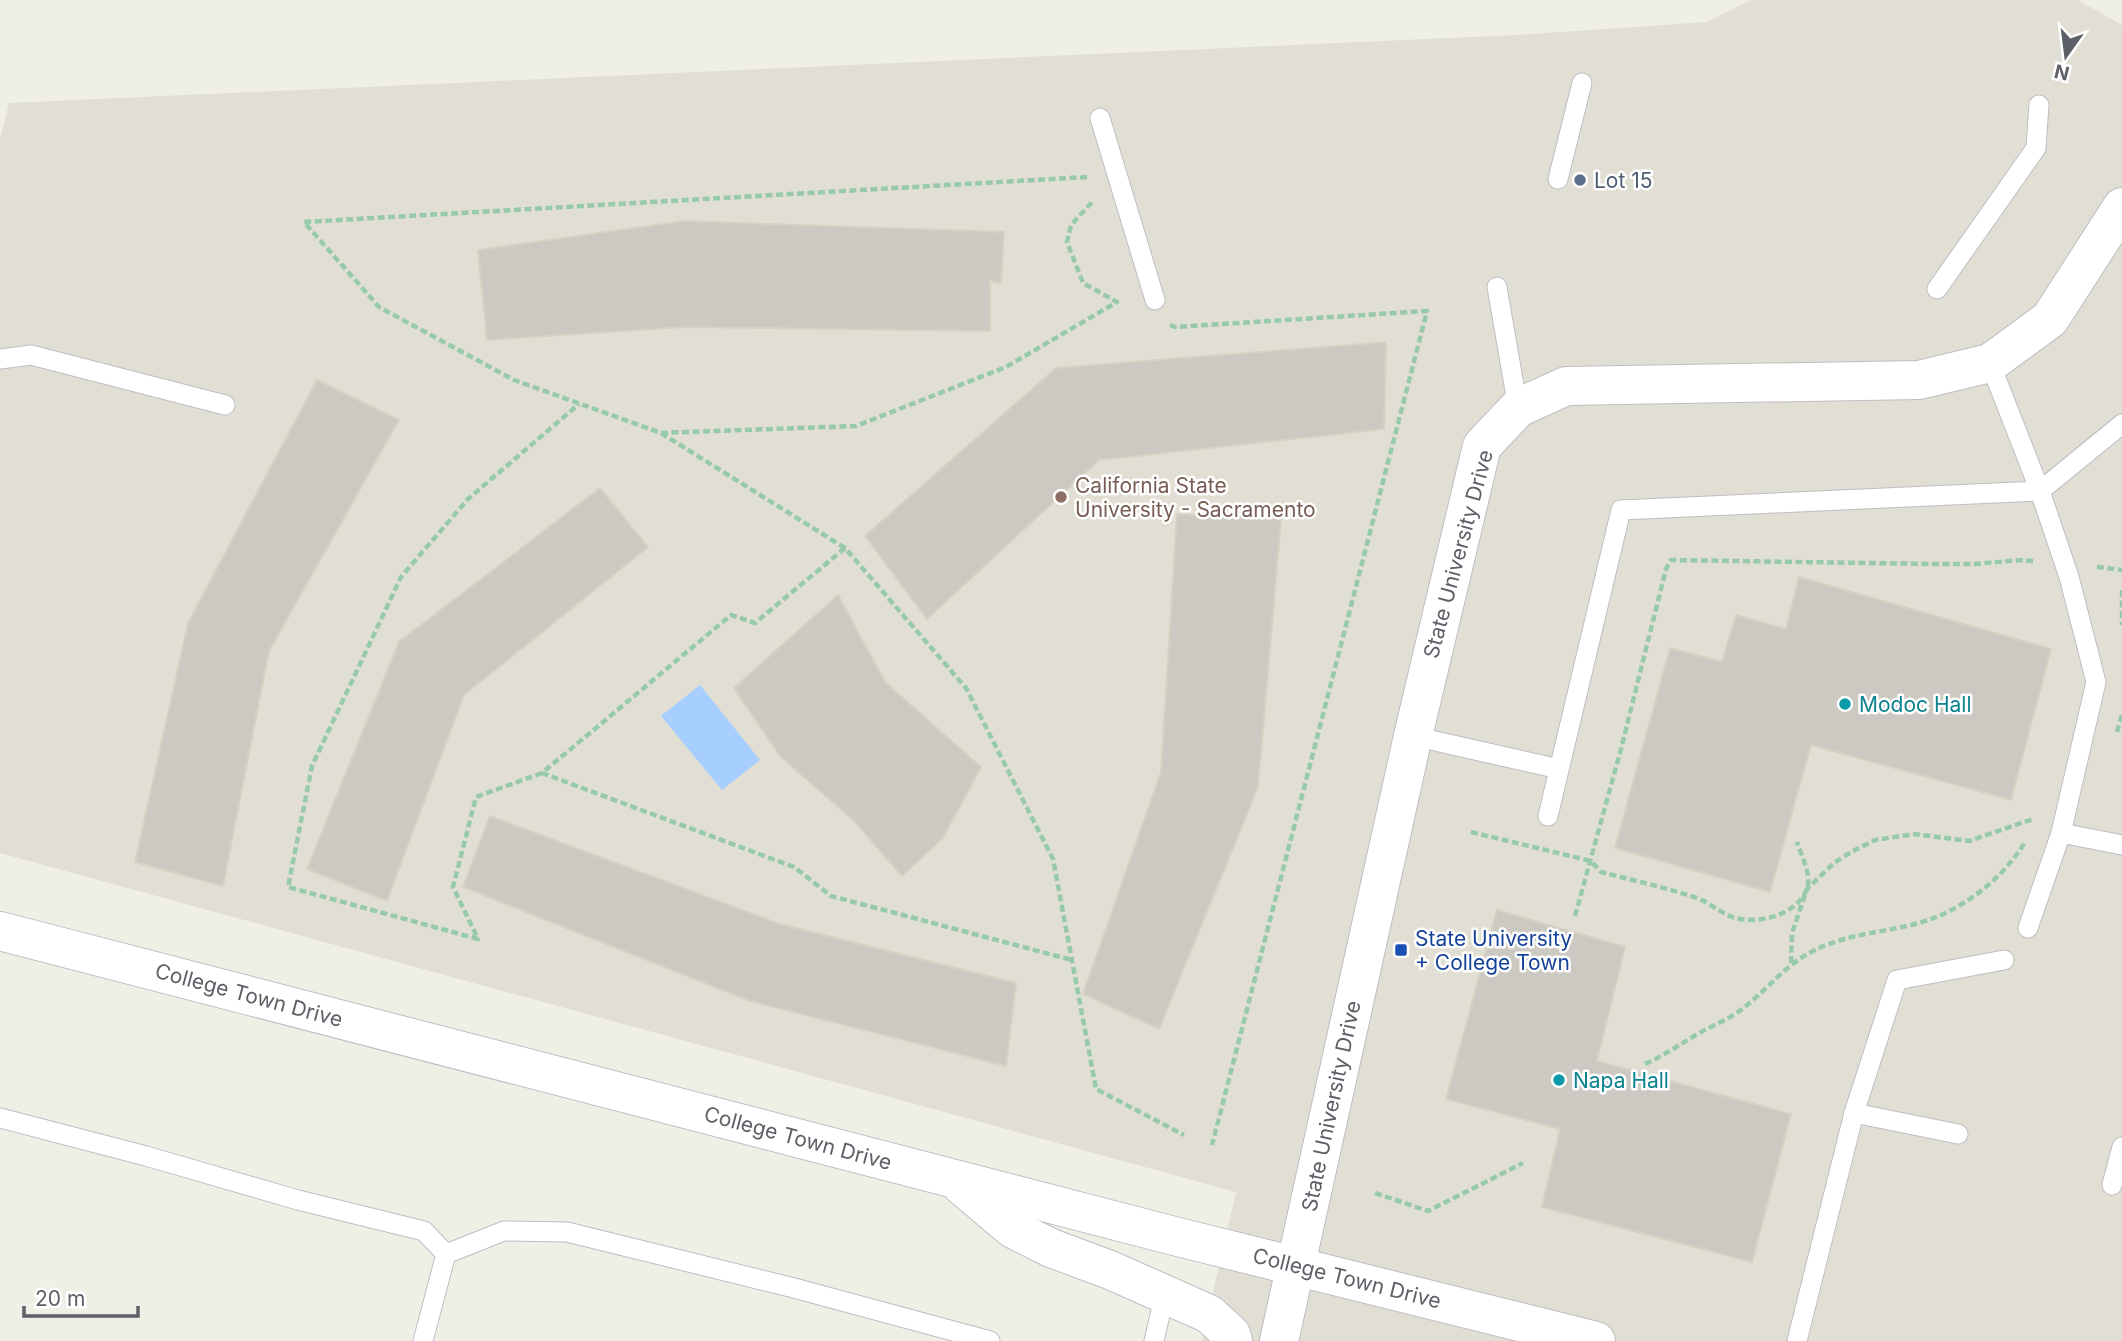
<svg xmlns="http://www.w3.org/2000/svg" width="2122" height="1341" font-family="Inter,sans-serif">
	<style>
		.education { fill: #e1dfd4 }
		.water { fill: #a6ceff }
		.building { fill: #cbc9c2; stroke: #d6d2c3; stroke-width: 2 }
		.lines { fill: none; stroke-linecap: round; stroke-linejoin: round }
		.service-casing { stroke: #bdbec5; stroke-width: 21 }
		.tertiary-casing { stroke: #bdbec5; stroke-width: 40 }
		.path { stroke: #97c9ab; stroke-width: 4.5; stroke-dasharray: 7 3.5; stroke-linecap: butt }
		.service { stroke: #fff; stroke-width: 19 }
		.tertiary { stroke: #fff; stroke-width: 38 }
		.service-dot { fill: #5c6f8a; stroke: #fff; stroke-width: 2.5 }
		.education-dot { fill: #8d6e63; stroke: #fff; stroke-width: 2.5 }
		.culture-dot { fill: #0f9aa8; stroke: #fff; stroke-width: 2.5 }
		.transit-dot { fill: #1a4fb4; stroke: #fff; stroke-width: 2.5 }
		.labels { text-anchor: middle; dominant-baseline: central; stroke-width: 5; stroke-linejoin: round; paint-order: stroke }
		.service-label { font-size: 21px; fill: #4e5e75; stroke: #fff; text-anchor: start }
		.education-label { font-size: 21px; fill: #785e54; stroke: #fff; text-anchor: start }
		.street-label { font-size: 21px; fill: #5d6067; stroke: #fff }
		.culture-label { font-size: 21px; fill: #0d838f; stroke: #fff; text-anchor: start }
		.transit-label { font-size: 21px; fill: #164399; stroke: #fff; text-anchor: start }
	</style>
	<rect width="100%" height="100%" fill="#f0efe5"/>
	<path class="education" d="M1751 0H2078L2122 25V1341H1202L1236 1192 0 853V140L9 103 1516 35 1707 22Z"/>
	<path class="water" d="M700 685 760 760 722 790 661 716Z"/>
	<g class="building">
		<path d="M685 221 1004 232 1001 283 990 281V331L684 327 487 340 478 250Z"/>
		<path d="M1386 342 1384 429 1099 460 927 619 865 536 1056 368Z"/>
		<path d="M317 380 399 420 269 651 223 886 135 862 188 623Z"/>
		<path d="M600 488 648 547 464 695 387 901 307 869 399 642Z"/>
		<path d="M1177 514 1281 520 1258 787 1159 1029 1083 994 1161 772Z"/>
		<path d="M1799 577 2051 649 2011 800 1811 745 1770 892 1615 848 1670 648 1722 662 1736 615 1786 629Z"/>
		<path d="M838 595 885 682 981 767 943 838 902 876 854 821 780 756 734 688Z"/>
		<path d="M490 816 780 924 1016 983 1006 1066 750 1001 463 887Z"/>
		<path d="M1497 910 1625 947 1597 1061 1791 1114 1752 1262 1542 1207 1560 1129 1446 1099Z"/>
	</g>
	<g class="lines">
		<defs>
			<g id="service">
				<path d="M1100 118 1155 300"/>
				<path d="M1558 179 1582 83"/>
				<path d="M1497 287 1518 408"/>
				<path d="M1937 289 2036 148 2039 105"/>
				<path d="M0 359 31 355 225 405"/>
				<path d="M1990 363 2040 491 2069 577 2096 682 2061 833"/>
				<path d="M1413 736 1559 769"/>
				<path d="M1548 816 1621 510 2040 491 2122 424"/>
				<path d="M2028 928 2061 833 2122 845"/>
				<path d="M1854 1113 1897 980 2004 960"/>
				<path d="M0 1118 146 1156 298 1200 424 1231 446 1254 423 1341"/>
				<path d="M2112 1185 2122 1147"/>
				<path d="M446 1254 504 1231 567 1232 794 1288 990 1341"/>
				<path d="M1154 1341 1165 1293"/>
				<path d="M1797 1341 1854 1113 1958 1134"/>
			</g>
			<g id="tertiary">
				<path d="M0 931 1178 1237 1596 1341"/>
				<path d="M962 1186 1013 1229 1051 1248 1110 1270 1209 1314 1231 1334 1233 1341"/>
				<path d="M1279 1341 1413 736 1482 446 1518 408 1566 386 1919 380 1990 363 2050 319 2122 207"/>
			</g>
		</defs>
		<use href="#service" class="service-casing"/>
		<use href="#tertiary" class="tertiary-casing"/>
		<g class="path">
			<path d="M1087 177 304 222 379 307 514 380 661 433 845 548 966 688 1053 859 1096 1089 1184 1135"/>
			<path d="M1170 325 1175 327 1427 311 1212 1145"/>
			<path d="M661 433 856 426 1006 367 1117 302 1083 283 1067 242 1071 225 1093 201"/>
			<path d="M845 548 755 623 731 615 542 773 794 867 831 896 1072 960"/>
			<path d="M2097 567 2122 570"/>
			<path d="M2122 590V625"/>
			<path d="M2117 732 2122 714"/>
			<path d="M542 773 476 797 453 887 478 939 288 887 312 766 401 577 468 499 579 404"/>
			<path d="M1471 832 1591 861 1601 872C1632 880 1663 887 1694 897 1708 901 1719 912 1732 917 1757 925 1796 916 1807 889 1812 875 1801 855 1797 842"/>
			<path d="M1575 916 1621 749 1666 569 1671 560 1932 564H1974L2021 560 2033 561"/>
			<path d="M1791 963 1792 933 1807 889 1835 862 1855 850 1875 840 1914 834 1969 841 2033 819"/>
			<path d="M1645 1064C1665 1055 1682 1043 1701 1032 1713 1025 1727 1020 1738 1012 1765 993 1783 966 1813 951 1844 935 1877 933 1911 925 1956 915 2001 882 2025 842"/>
			<path d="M1375 1193 1428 1211 1523 1163"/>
		</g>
		<use href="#service" class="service"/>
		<use href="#tertiary" class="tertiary"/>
	</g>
	<circle class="service-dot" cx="1580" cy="180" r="7"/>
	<circle class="education-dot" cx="1061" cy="497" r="7"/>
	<g class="culture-dot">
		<circle cx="1845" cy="704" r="7"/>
		<circle cx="1559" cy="1080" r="7"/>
	</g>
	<rect class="transit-dot" x="1394" y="943" width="14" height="14" rx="3.5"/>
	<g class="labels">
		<g class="service-label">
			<text x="1594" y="180">Lot 15</text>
		</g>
		<g class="education-label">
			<text x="1075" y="485">California State<tspan x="1075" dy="24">University - Sacramento</tspan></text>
		</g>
		<g class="street-label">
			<text transform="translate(1458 554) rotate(-75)">State University Drive</text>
			<text transform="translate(249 995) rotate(15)">College Town Drive</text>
			<text transform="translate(1331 1106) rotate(-78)">State University Drive</text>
			<text transform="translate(798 1138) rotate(15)">College Town Drive</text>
			<text transform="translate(1347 1278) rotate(14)">College Town Drive</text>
		</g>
		<g class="culture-label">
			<text x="1859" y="704">Modoc Hall</text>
			<text x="1573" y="1080">Napa Hall</text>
		</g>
		<g class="transit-label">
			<text x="1415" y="938">State University<tspan x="1415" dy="24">+ College Town</tspan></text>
		</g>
	</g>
	<g transform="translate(2066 56) rotate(194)" stroke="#ffffff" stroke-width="5" paint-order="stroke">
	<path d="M0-5L12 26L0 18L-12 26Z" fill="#5d6067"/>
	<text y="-10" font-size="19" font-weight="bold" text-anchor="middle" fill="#5d6067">N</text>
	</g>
	<path d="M24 1306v10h114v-10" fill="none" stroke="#5d6067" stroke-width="3.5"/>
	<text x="35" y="1306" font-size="21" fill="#5d6067" stroke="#ffffff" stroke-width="5" paint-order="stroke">20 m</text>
</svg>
